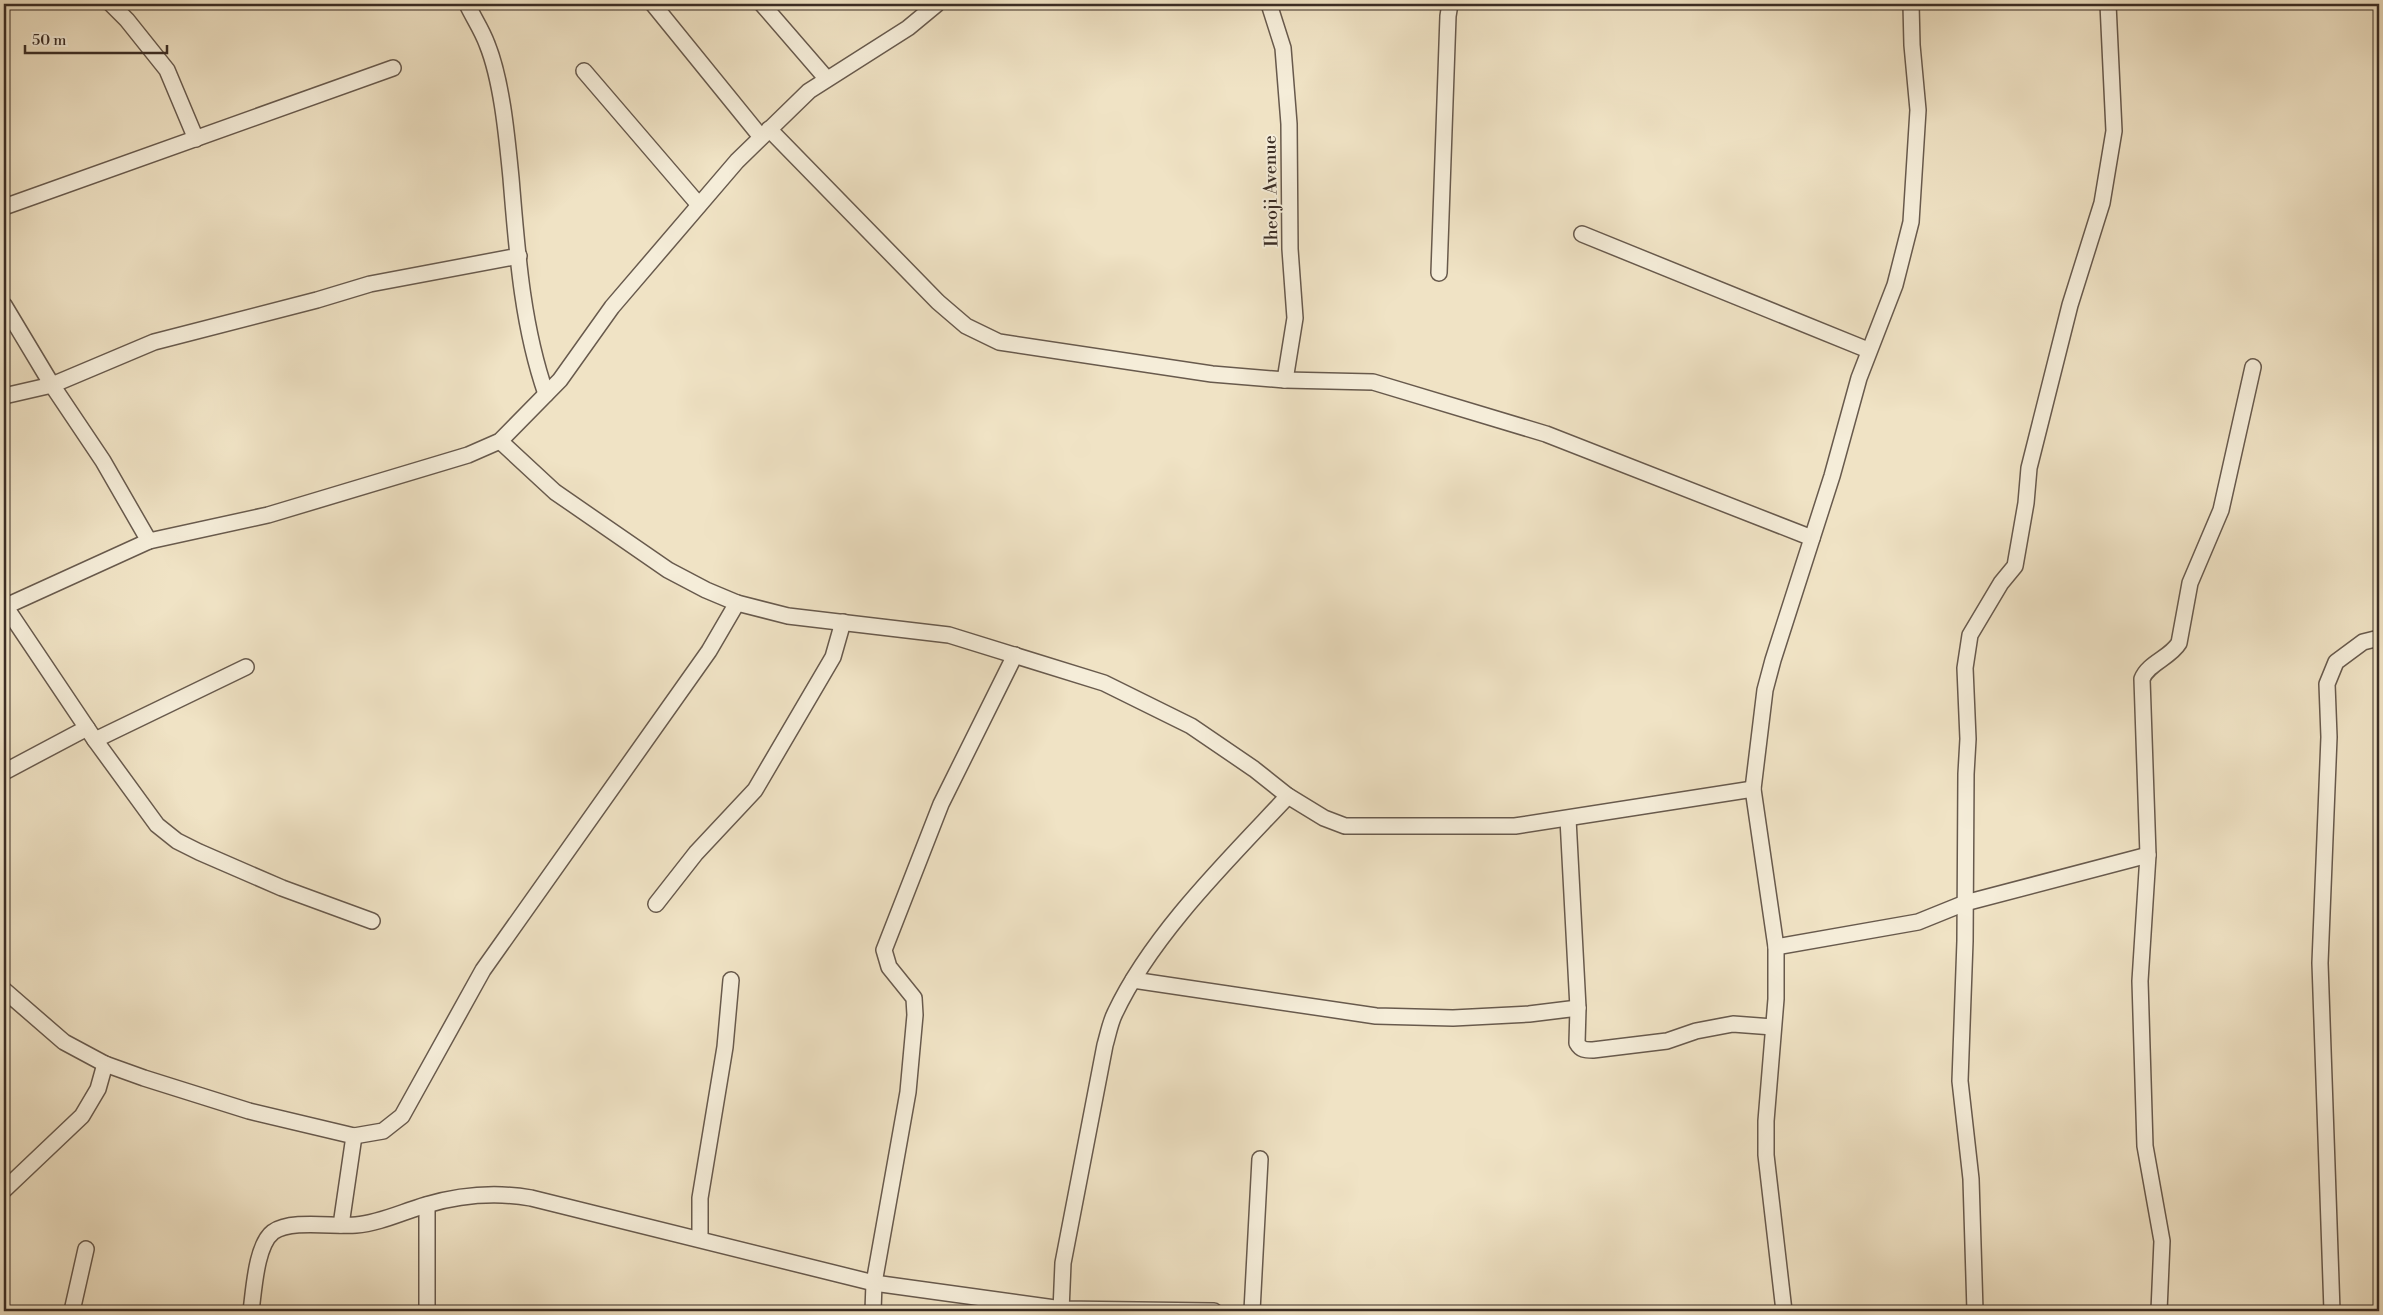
<svg xmlns="http://www.w3.org/2000/svg" width="2383" height="1315" font-family="'Libre Bodoni',serif">
	<style>
		.lines { fill: none; stroke-linecap: round; stroke-linejoin: round }
		.street-casing { stroke: #685a4d; stroke-width: 18 }
		.street { stroke: #f5edd9; stroke-width: 15 }
		.labels { text-anchor: middle; dominant-baseline: central; stroke-width: 4; stroke-linejoin: round; paint-order: stroke }
		.street-label { font-size: 18px; fill: #3b2d25; stroke: #f5edd9 }
	</style>
	<rect width="100%" height="100%" fill="#f0e3c5"/>
	<filter id="stains"><feTurbulence type="fractalNoise" baseFrequency=".004" numOctaves="4"/><feColorMatrix values="0 0 0 0 .2 0 0 0 0 .09 0 0 0 0 .02 0 0 0 .5 -.17"/></filter>
	<radialGradient id="worn" r=".72"><stop offset=".6" stop-color="#630" stop-opacity="0"/><stop offset="1" stop-color="#630" stop-opacity=".3"/></radialGradient>
	<g class="lines">
		<defs>
			<g id="street">
				<path d="M111 4 127 20 167 70 196 139"/>
				<path d="M467 4C473 17 482 30 487 44 502 81 507 138 511 178 517 251 522 325 546 394"/>
				<path d="M653 4 761 137"/>
				<path d="M762 4 826 78"/>
				<path d="M1269 4 1283 48 1289 124 1290 249 1295 318 1285 380"/>
				<path d="M584 71 699 205"/>
				<path d="M769 129 938 302 966 326 999 342 1212 374 1285 380 1373 382 1546 434 1812 538"/>
				<path d="M4 207 393 68"/>
				<path d="M1582 234 1868 350"/>
				<path d="M1439 273 1448 16 1450 4"/>
				<path d="M4 305 52 385 103 461 149 541"/>
				<path d="M4 396 52 385 154 342 317 300 370 284 519 256"/>
				<path d="M500 441 555 492 668 570 706 590 737 603 788 616 949 635 1104 683 1191 726 1254 769 1288 796 1324 818 1345 826H1515L1753 789"/>
				<path d="M5 606 95 740 157 825 177 841 199 852 282 888 372 921"/>
				<path d="M4 607 149 541 268 515 468 455 500 441 560 380 612 307 737 161 809 91 908 28 937 4"/>
				<path d="M95 740 246 667"/>
				<path d="M4 772 87 728"/>
				<path d="M1568 819 1578 1008 1577 1043C1581 1050 1585 1050 1593 1050L1667 1041 1696 1031 1733 1024 1773 1027"/>
				<path d="M656 904 696 853 755 790 833 657 843 622"/>
				<path d="M1776 947 1918 922 1965 903 2148 855"/>
				<path d="M1133 980 1376 1016 1453 1018 1529 1014 1578 1008"/>
				<path d="M4 990 64 1042 105 1064 144 1078 249 1111 354 1136 383 1131 402 1116 483 970 709 651 737 603"/>
				<path d="M4 1190 82 1116 98 1089 105 1064"/>
				<path d="M427 1205V1311"/>
				<path d="M341 1225 354 1136"/>
				<path d="M700 1239V1198L725 1047 731 980"/>
				<path d="M72 1311 86 1249"/>
				<path d="M251 1311C254 1290 256 1245 273 1232 291 1219 334 1227 356 1225 380 1223 402 1212 426 1205 460 1195 496 1192 531 1198L874 1283 1062 1309 1214 1311"/>
				<path d="M873 1311 874 1283 908 1092 915 1015 914 998 889 967 884 950 941 804 1015 655"/>
				<path d="M1061 1311 1063 1263 1105 1045C1108 1035 1110 1023 1115 1013 1152 934 1229 859 1288 796"/>
				<path d="M1252 1311 1260 1159"/>
				<path d="M1784 1311 1766 1155V1121L1776 999V947L1753 789 1765 690 1773 660 1832 476 1859 378 1895 285 1911 222 1918 110 1912 45 1911 4"/>
				<path d="M1975 1311 1971 1179 1960 1081 1965 941 1966 774 1968 739 1965 668 1970 635 2001 583 2015 566 2026 503 2029 468 2070 305 2102 203 2114 131 2108 4"/>
				<path d="M2159 1311 2162 1241 2145 1146 2140 981 2148 855 2142 679C2148 663 2170 658 2179 643L2190 583 2221 510 2253 367"/>
				<path d="M2332 1311 2320 963 2329 737 2327 684 2336 662 2363 642 2379 638"/>
			</g>
		</defs>
		<use href="#street" class="street-casing"/>
		<use href="#street" class="street"/>
	</g>
	<g class="labels">
		<g class="street-label">
			<text transform="translate(1271 191) rotate(-91)">Iheoji Avenue</text>
		</g>
	</g>
	<rect width="2383" height="1315" fill="none" stroke="#f0e3c5" stroke-width="20"/>
	<rect x="5" y="5" width="2373" height="1305" fill="none" stroke="#3b2d25" stroke-width="2.5"/>
	<rect x="10" y="10" width="2363" height="1295" fill="none" stroke="#3b2d25"/>
	<path d="M25 45v8h142v-8" fill="none" stroke="#3b2d25" stroke-width="2.5"/>
	<text x="32" y="45" font-size="15" fill="#3b2d25" stroke="#f5edd9" stroke-width="4" paint-order="stroke">50 m</text>
	<rect width="100%" height="100%" filter="url(#stains)"/>
	<rect width="100%" height="100%" fill="url(#worn)"/>
</svg>
